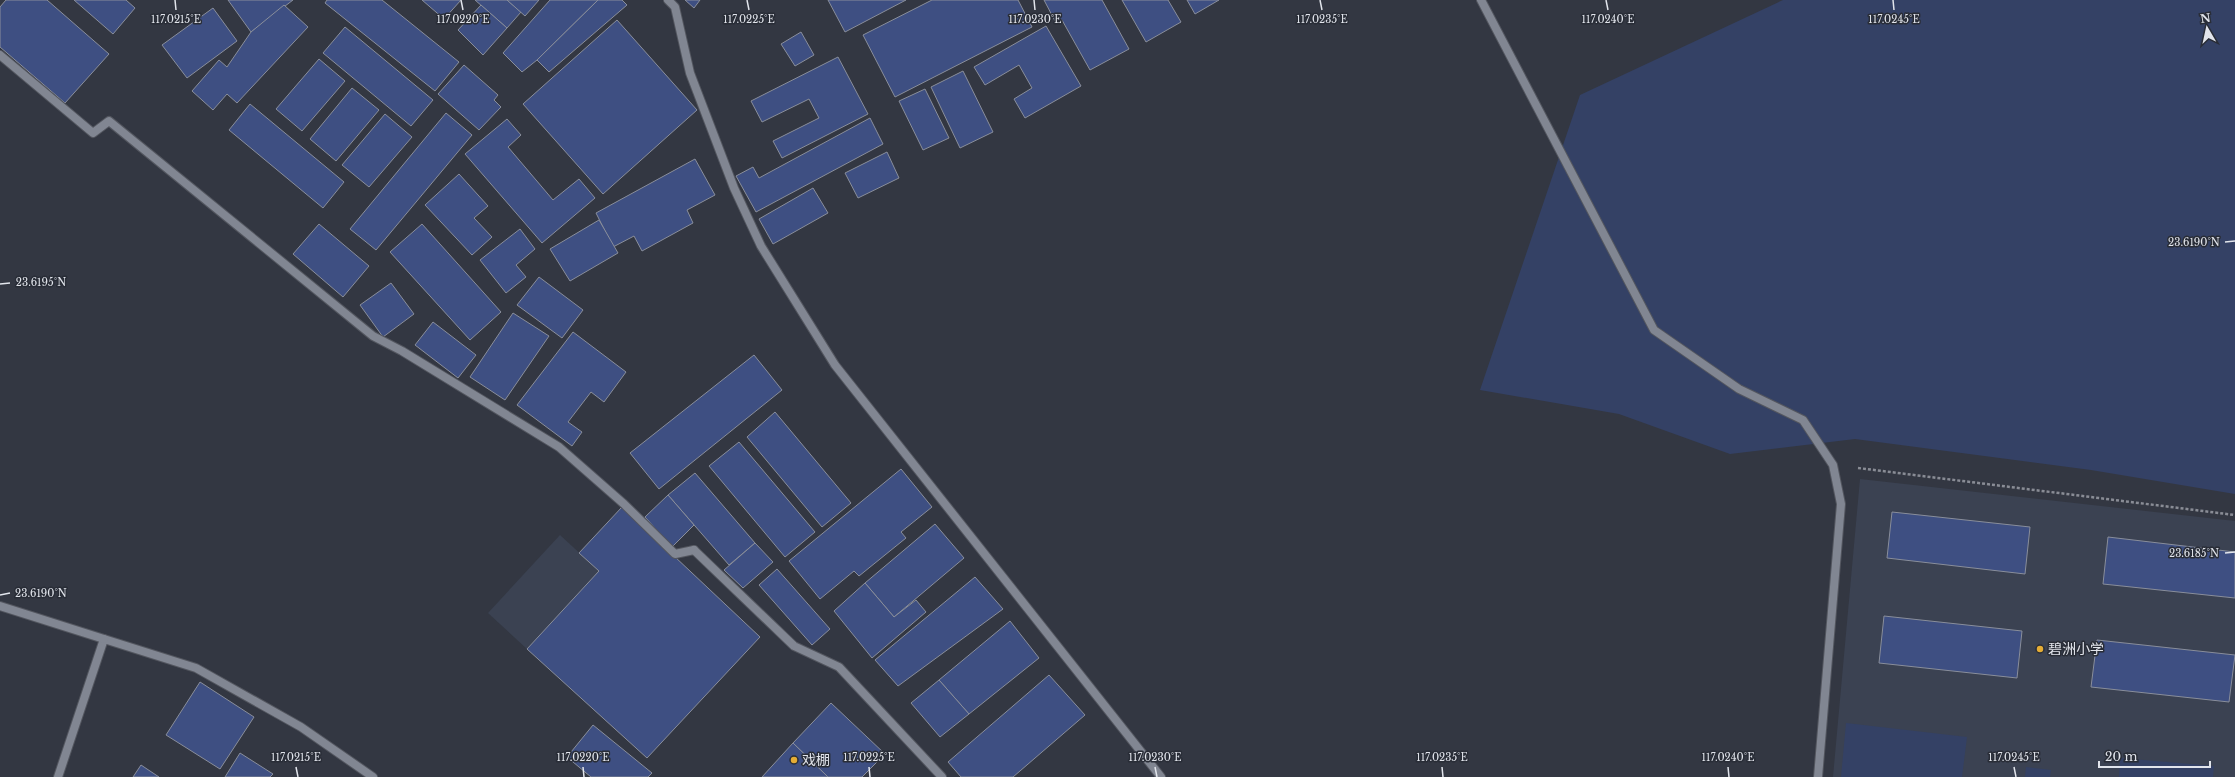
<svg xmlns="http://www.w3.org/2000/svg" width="2235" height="777" font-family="'Libre Baskerville','Noto Sans SC',serif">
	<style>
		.built { fill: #3b4252 }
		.green { fill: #344165 }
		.building { fill: #3e4f82; stroke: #898e9b }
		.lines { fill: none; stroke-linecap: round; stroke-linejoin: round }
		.service-casing { stroke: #53565f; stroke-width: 10 }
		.minor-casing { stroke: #53565f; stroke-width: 10 }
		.path { stroke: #898c95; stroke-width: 2.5; stroke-dasharray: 3 2; stroke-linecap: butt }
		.service { stroke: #818692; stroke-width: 8 }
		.minor { stroke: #818692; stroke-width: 8 }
		.ticks { fill: none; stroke: #e2e5ec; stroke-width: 1.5 }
		.poi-dot { fill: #e5ad35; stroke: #292d37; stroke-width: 1.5 }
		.labels { text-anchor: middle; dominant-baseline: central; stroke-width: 3; stroke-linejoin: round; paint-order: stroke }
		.poi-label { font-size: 14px; fill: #e2e5ec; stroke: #292d37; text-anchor: start }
		.ticks-label { font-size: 10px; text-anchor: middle; fill: #e2e5ec; stroke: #292d37; stroke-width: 3; stroke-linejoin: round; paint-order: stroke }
	</style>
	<rect width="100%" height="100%" fill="#333742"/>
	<g class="built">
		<path d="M1860 479 2235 521V777H1833Z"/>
		<path d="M560 535 599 571 527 649 488 613Z"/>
	</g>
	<g class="green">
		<path d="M1783 0H2235V494L2091 470 1855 439 1730 454 1619 414 1480 390 1580 95Z"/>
		<path d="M1846 723 1967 737 1962 777H1841Z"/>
		<path d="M2120 758 2214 766 2213 777H2119Z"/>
		<path d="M2026 767 2051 770 2050 777H2025Z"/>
	</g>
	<g class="building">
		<path d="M6 0H47L109 54 65 103 0 47V7Z"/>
		<path d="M74 0H126L135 8 113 34Z"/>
		<path d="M228 0H293L251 32Z"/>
		<path d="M327 0H382L459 62 435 91 325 3Z"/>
		<path d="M422 0H461L444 19Z"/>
		<path d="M475 0H507L521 12 507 28Z"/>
		<path d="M507 0H539L525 16Z"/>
		<path d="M550 0H598L537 60 522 72 503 53Z"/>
		<path d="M598 0H622L627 5 549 72 537 60Z"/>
		<path d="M685 0H700L694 8Z"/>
		<path d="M828 0H906L845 32Z"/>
		<path d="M932 0H1018L1032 27 895 97 863 35Z"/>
		<path d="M1044 0H1102L1129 49 1090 70 1062 20 1055 21Z"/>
		<path d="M1122 0H1168L1181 22 1146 42Z"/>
		<path d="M1187 0H1219L1195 14Z"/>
		<path d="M284 5 308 27 237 103 227 94 213 110 192 91 219 60 227 67 251 32Z"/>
		<path d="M481 5 507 28 483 55 458 30Z"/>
		<path d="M213 8 237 41 187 78 162 45Z"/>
		<path d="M617 20 697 110 603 194 523 104Z"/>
		<path d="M1046 26 1081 86 1025 118 1014 99 1032 88 1019 65 985 85 974 67Z"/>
		<path d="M345 27 433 100 411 126 323 53Z"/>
		<path d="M801 32 814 55 795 66 781 44Z"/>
		<path d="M838 57 868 114 782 158 773 141 819 118 809 99 762 122 751 101Z"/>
		<path d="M319 59 345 81 302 131 276 109Z"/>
		<path d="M464 65 498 95 494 100 501 107 479 130 438 94Z"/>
		<path d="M963 71 993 132 960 148 931 87Z"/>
		<path d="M352 88 379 110 336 161 310 139Z"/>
		<path d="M925 89 949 138 923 150 899 101Z"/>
		<path d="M250 104 344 182 323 208 229 130Z"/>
		<path d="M446 113 472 135 376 250 350 229Z"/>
		<path d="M385 114 412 137 369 187 342 165Z"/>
		<path d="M870 118 883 144 756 212 736 176 753 167 759 178Z"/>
		<path d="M507 119 521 135 508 147 553 200 579 179 595 198 542 243 465 154Z"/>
		<path d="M887 152 899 178 858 198 845 173Z"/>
		<path d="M695 159 715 195 687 210 693 223 642 251 634 236 613 247 596 213Z"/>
		<path d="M459 174 488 206 474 218 492 237 472 255 425 205Z"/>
		<path d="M813 188 828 213 773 244 759 219Z"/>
		<path d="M599 220 618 253 570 281 550 249Z"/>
		<path d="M319 224 369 266 343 297 293 254Z"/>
		<path d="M422 224 501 312 470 340 390 252Z"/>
		<path d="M520 229 535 249 516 265 526 277 506 293 480 260Z"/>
		<path d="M539 277 583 310 562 338 517 305Z"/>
		<path d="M391 283 414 314 383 337 360 305Z"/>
		<path d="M513 313 549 336 505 400 470 377Z"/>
		<path d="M433 322 476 355 458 378 415 345Z"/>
		<path d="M573 332 626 372 604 402 591 392 568 422 582 432 572 446 517 405Z"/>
		<path d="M754 355 782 390 659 489 630 453Z"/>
		<path d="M775 412 851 503 822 527 747 437Z"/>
		<path d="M739 442 815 532 785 557 709 466Z"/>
		<path d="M901 469 932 507 901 532 906 538 859 576 854 571 820 599 789 561Z"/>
		<path d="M695 473 755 543 729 565 668 495Z"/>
		<path d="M668 495 694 525 672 547 645 517Z"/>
		<path d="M622 507 760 637 647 758 527 649 599 571 579 553Z"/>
		<path d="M1892 512 2030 527 2025 574 1887 558Z"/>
		<path d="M935 524 964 558 894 617 865 583Z"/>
		<path d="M2108 537 2235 552V598L2103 584Z"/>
		<path d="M755 543 773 562 743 588 724 570Z"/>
		<path d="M777 569 830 629 812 645 759 585Z"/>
		<path d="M975 577 1003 609 898 686 875 660Z"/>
		<path d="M865 583 894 617 916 600 926 612 872 658 834 611Z"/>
		<path d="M1884 616 2022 631 2017 678 1879 663Z"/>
		<path d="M1010 621 1039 658 969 714 939 680Z"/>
		<path d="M2097 640 2235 655 2229 702 2091 687Z"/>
		<path d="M1049 675 1085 715 1013 777H961L948 762Z"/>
		<path d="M939 680 969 714 940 737 911 703Z"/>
		<path d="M200 682 254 717 220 769 166 735Z"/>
		<path d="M831 703 885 754 862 777H828L793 743Z"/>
		<path d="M593 725 652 773 648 777H591L567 757Z"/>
		<path d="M793 743 828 777H762Z"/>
		<path d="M240 753 273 774 270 777H225Z"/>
		<path d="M141 765 159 777H133Z"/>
	</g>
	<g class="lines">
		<defs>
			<g id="service">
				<path d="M668 0 675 7 690 73 734 188 761 246 835 365 1161 777"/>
				<path d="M0 55 93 133 109 121 373 336 402 351 559 447 624 504 675 554 694 550"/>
				<path d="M58 777 104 639 196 668 301 727 373 777"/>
			</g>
			<g id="minor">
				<path d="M1481 0 1654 330 1739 389 1803 420 1833 465 1841 504 1818 777"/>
				<path d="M694 550 794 646 839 667 942 777"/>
				<path d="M0 606 104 639"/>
			</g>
		</defs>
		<use href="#service" class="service-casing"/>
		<use href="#minor" class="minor-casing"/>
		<path class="path" d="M1858 468 2235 515"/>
		<use href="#service" class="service"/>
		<use href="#minor" class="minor"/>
	</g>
	<path class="ticks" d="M175 0 176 10M461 0 463 10M747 0 749 10M1034 0 1035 10M1320 0 1322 10M1606 0 1608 10M1893 0 1894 10M2225 242 2235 241M0 284 10 283M2225 553 2235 552M0 595 10 593M296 767 298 777M583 767 584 777M869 767 870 777M1155 767 1157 777M1442 767 1443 777M1728 767 1729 777M2014 767 2016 777"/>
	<g class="poi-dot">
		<circle cx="2040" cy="649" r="4"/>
		<circle cx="794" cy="760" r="4"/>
	</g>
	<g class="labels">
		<g class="poi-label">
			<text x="2048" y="649">碧洲小学</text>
			<text x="802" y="760">戏棚</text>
		</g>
	</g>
	<g class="ticks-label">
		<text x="176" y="23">117.0215°E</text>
		<text x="463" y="23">117.0220°E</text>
		<text x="749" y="23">117.0225°E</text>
		<text x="1035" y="23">117.0230°E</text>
		<text x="1322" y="23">117.0235°E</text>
		<text x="1608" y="23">117.0240°E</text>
		<text x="1894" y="23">117.0245°E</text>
		<text x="2194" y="246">23.6190°N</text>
		<text x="41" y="286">23.6195°N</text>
		<text x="2194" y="557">23.6185°N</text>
		<text x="41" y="597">23.6190°N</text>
		<text x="296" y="761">117.0215°E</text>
		<text x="583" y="761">117.0220°E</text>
		<text x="869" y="761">117.0225°E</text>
		<text x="1155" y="761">117.0230°E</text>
		<text x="1442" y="761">117.0235°E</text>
		<text x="1728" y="761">117.0240°E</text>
		<text x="2014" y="761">117.0245°E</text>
	</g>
	<g transform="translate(2207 28) rotate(351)" stroke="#292d37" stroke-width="3" paint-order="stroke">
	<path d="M0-3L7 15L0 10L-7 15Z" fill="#e2e5ec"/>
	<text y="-6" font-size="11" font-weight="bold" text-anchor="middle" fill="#e2e5ec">N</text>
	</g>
	<path d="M2099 761v6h111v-6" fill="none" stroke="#e2e5ec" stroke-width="2"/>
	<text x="2105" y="761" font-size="12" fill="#e2e5ec" stroke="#292d37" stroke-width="3" paint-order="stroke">20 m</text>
</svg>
